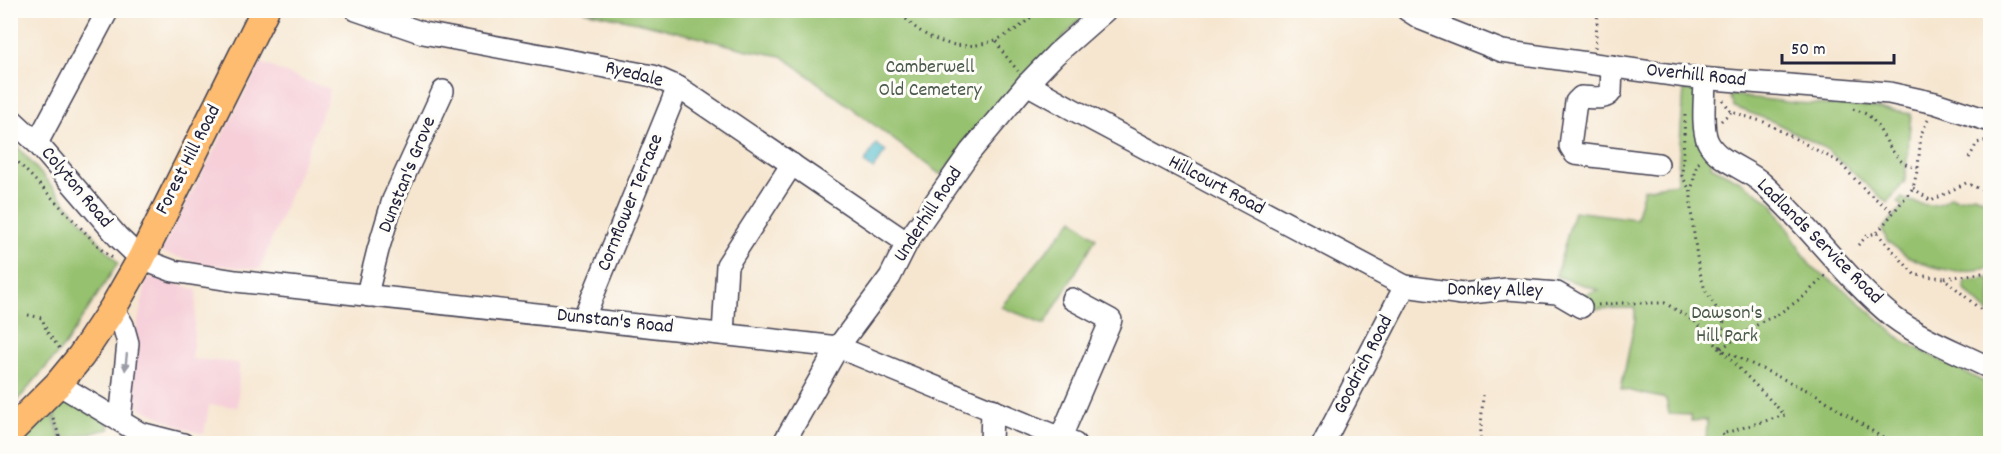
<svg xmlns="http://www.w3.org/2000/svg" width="2001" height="454" font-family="Dekko,sans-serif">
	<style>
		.built { fill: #f6cfd9 }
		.green { fill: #96c16e; stroke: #5c7254; stroke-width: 1.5 }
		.water { fill: #51bdcc; stroke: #3a7084; stroke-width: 1.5 }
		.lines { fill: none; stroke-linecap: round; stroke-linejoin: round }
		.minor-casing { stroke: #423f51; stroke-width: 24 }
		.major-casing { stroke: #423f51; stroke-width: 30 }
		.path { stroke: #423f51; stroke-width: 3; stroke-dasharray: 1.5 4.5; stroke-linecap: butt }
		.minor { stroke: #fff; stroke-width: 21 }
		.major { stroke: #fdbc70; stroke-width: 27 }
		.oneway { fill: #9c9ca7 }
		.labels { text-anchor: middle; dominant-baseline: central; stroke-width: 6; stroke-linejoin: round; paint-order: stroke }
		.park-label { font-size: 20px; fill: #4b5a4d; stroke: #fdfcf7 }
		.street-label { font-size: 20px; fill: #22223b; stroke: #fdfcf7 }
	</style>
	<rect width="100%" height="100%" fill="#fdfcf7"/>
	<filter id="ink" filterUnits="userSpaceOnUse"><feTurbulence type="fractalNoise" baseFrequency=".0167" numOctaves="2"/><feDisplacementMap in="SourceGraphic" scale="12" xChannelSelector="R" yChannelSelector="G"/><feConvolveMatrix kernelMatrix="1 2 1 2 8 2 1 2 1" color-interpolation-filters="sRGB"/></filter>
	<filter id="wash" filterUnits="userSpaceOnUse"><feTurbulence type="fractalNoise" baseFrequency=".008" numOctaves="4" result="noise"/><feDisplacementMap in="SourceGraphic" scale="24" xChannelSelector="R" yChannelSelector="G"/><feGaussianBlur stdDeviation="1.35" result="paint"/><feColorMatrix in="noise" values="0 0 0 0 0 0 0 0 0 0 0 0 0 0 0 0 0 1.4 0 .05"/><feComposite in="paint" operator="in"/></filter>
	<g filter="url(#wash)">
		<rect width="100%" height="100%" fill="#f6e6d0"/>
		<g class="built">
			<path d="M261 63 300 79 330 89 327 101 260 269 204 264 160 252Z"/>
			<path d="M154 277 197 290 192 359 239 363 238 407 209 405 204 434 186 429 130 403 136 331 147 279Z"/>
		</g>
		<g class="green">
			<path d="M583 11H1087L941 175 782 56 748 50 646 24Z"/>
			<path d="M1684 89H1695L1712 156 1711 166 1738 180 1772 203 1810 265 1851 295 1903 341 1990 385V443H1706L1707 420 1691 421 1690 415 1669 414 1666 399 1621 389 1635 320V308L1580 309 1581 295 1599 290 1556 276 1574 211 1636 219 1644 189 1677 183Z"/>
			<path d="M1731 95 1794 103 1869 107 1911 114 1905 181 1887 203 1825 148 1774 122 1734 107 1730 98Z"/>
			<path d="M11 139 118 263 65 345 11 408Z"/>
			<path d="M1974 195 1990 203V268L1957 272 1930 266 1907 256 1887 241 1882 229 1903 207 1898 202 1901 198C1918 204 1938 211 1951 196L1957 199Z"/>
			<path d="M1073 219 1096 238 1045 324 1001 307Z"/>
			<path d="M1990 278V314L1965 290 1964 285 1965 281Z"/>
			<path d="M68 396 107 420 110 429 63 439 53 410Z"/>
			<path d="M51 410 62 443 14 444Z"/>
		</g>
		<path class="water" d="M876 144 886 151 873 169 864 163Z"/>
	</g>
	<g filter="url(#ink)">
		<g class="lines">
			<defs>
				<g id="minor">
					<path d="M356 10 423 33 653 76 678 87 900 238 908 241"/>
					<path d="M1407 10 1421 19 1502 51 1687 77 1889 93 1935 103 1990 121"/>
					<path d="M1612 66 1611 92C1605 101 1591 97 1581 97L1576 102 1570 146 1575 154 1658 164"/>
					<path d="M1705 79C1705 95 1701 129 1708 142 1718 162 1746 168 1762 183 1809 225 1844 277 1893 317 1922 339 1958 352 1990 368"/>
					<path d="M1027 84 1072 109 1405 286 1462 294 1507 289 1557 293 1581 307"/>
					<path d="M10 118 37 143 118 237 141 259 173 271 236 281 838 347 1075 444"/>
					<path d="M37 143 108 10"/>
					<path d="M369 296V286L378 250 393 200 443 91"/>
					<path d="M113 308 123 325 128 343 120 420"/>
					<path d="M586 319 587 310 678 87"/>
					<path d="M723 334 727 265 792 164"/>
					<path d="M58 384 140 433 183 444"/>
					<path d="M1061 437 1111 320 1072 299"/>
					<path d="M783 444 838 347 890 277 908 241 970 152 1027 84 1056 54 1106 10"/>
					<path d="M991 444 992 409"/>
					<path d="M1323 444 1405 286"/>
				</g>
				<path id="major" d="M10 432 58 384 81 356 113 308 141 259 265 10"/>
			</defs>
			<use href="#minor" class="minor-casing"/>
			<use href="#major" class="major-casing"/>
			<g class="path">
				<path d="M898 10C938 60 997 55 1038 10"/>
				<path d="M997 41 1001 50 1018 71"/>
				<path d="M1595 48 1598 10"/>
				<path d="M1723 100 1731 112 1764 122 1839 162 1867 192 1893 212"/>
				<path d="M1853 109C1859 111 1866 113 1870 117 1885 131 1893 168 1918 167"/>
				<path d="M1685 115 1682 176 1691 192V211L1698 265 1705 290 1724 320 1720 348"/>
				<path d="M1721 121 1731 112"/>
				<path d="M10 154 104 252 114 259"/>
				<path d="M1969 158 1977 143 1984 141 1990 143"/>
				<path d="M1913 188 1931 201 1966 183 1990 193"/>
				<path d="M1691 192 1697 164 1700 162"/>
				<path d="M1877 233 1915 275 1944 278 1990 318"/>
				<path d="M1858 245 1868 235 1877 233 1913 188 1918 167 1921 134 1928 120"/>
				<path d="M1945 278 1990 272"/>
				<path d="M1598 305 1620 303H1665L1697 323 1720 349 1817 395 1892 444"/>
				<path d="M28 315 42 318 47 332 60 349"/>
				<path d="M53 418 62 444"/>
				<path d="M1480 444 1483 395"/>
				<path d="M1732 444 1722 434 1785 415 1720 349 1763 321 1777 315 1803 297 1827 274"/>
			</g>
			<use href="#minor" class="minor"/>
			<use href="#major" class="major"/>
		</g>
		<defs><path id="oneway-solid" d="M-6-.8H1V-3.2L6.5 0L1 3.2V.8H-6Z" transform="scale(1.5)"/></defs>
		<use class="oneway" href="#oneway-solid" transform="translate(126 362) rotate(96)"/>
	</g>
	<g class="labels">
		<g class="park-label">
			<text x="930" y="68">Camberwell<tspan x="930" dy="23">Old Cemetery</tspan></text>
			<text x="1727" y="314">Dawson's<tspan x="1727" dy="23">Hill Park</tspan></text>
		</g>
		<g class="street-label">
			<text transform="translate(634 75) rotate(14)">Ryedale</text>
			<text transform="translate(1696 76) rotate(6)">Overhill Road</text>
			<text transform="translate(189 160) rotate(-63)">Forest Hill Road</text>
			<text transform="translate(408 175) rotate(-68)">Dunstan's Grove</text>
			<text transform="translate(1216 186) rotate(28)">Hillcourt Road</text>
			<text transform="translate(76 188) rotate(50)">Colyton Road</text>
			<text transform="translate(631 203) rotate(-68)">Cornflower Terrace</text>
			<text transform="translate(929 215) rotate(-57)">Underhill Road</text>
			<text transform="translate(1819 242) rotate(45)">Ladlands Service Road</text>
			<text transform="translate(1495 291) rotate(1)">Donkey Alley</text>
			<text transform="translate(615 322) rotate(6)">Dunstan's Road</text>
			<text transform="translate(1364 365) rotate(-63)">Goodrich Road</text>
		</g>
	</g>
	<rect width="2001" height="454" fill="none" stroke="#fdfcf7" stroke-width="36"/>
	<path d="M1782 54v9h112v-9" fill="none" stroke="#22223b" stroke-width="3"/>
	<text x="1791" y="54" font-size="18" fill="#22223b" stroke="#fdfcf7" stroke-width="4.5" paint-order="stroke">50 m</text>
</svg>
